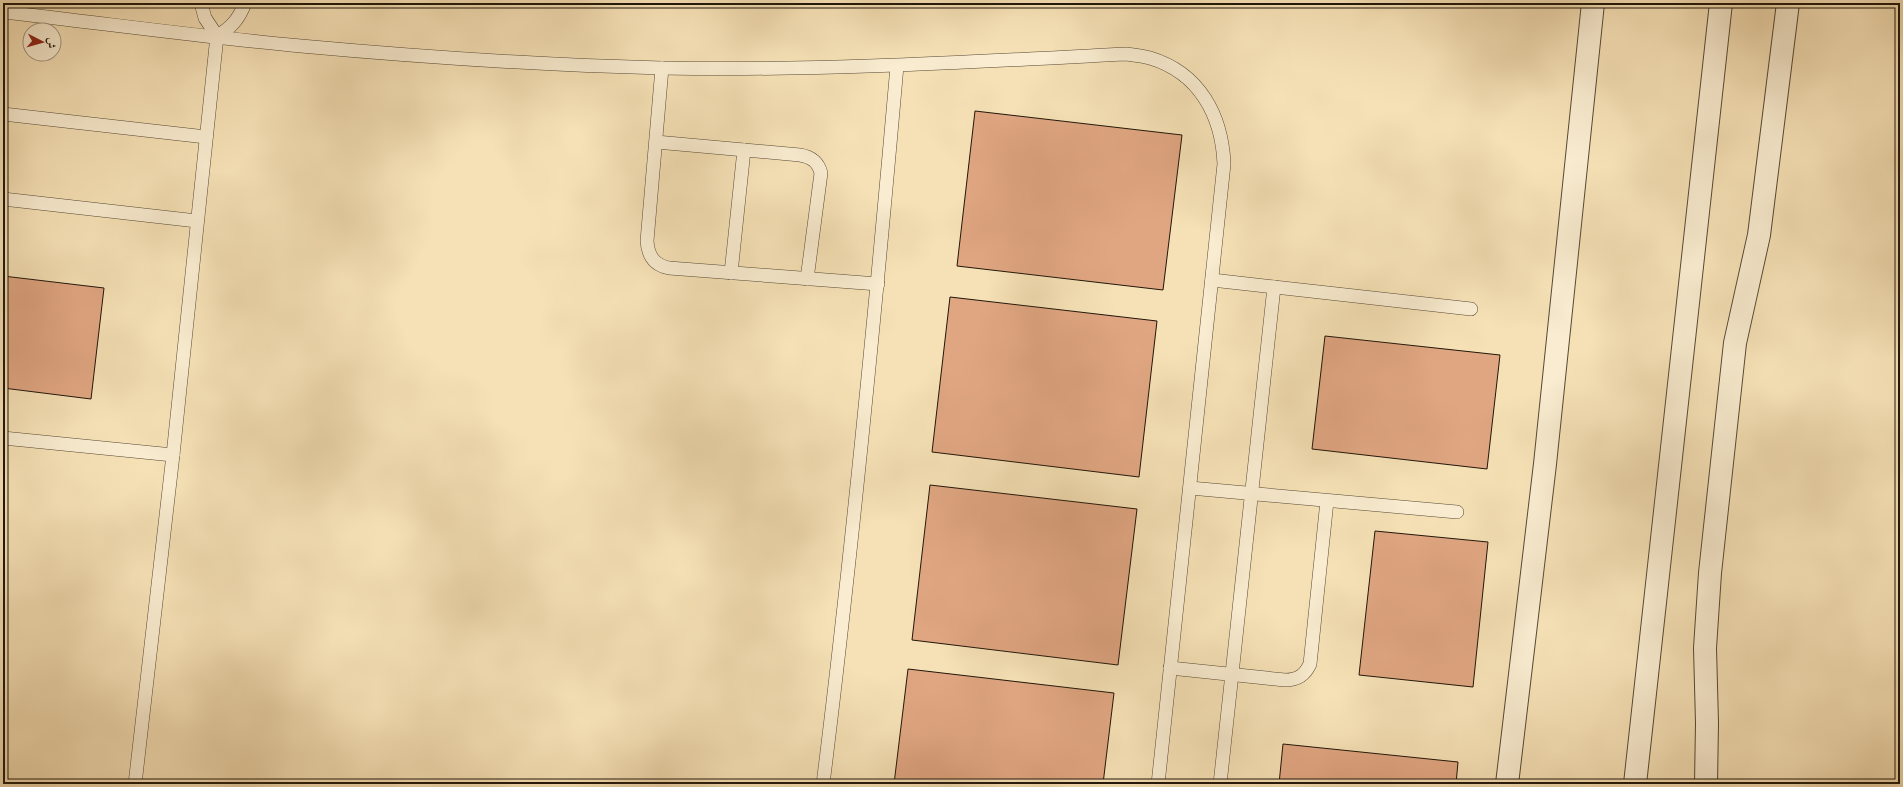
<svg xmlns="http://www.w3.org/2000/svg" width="1903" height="787" font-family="Cardo,Amiri,serif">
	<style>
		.building { fill: #e0a682; stroke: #201609 }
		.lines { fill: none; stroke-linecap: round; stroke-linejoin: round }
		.service-casing { stroke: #564934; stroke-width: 14 }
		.minor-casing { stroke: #564934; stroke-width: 24 }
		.service { stroke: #f9ecd0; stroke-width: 13 }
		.minor { stroke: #f9ecd0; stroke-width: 22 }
	</style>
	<rect width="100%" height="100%" fill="#f6e1b6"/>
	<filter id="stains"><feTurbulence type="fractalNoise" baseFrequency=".005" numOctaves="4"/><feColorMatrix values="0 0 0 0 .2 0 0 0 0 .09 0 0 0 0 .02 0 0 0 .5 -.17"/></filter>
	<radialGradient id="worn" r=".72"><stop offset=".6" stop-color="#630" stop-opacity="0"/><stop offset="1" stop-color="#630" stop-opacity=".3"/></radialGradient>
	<g class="building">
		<path d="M975 111 1182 135 1163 290 957 266Z"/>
		<path d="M3 276 104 288 91 399 3 388Z"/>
		<path d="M950 297 1157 321 1139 477 932 452Z"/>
		<path d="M1325 336 1500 355 1487 469 1312 449Z"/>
		<path d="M930 485 1137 509 1118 665 912 640Z"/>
		<path d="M1375 531 1488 542 1473 687 1359 675Z"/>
		<path d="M908 669 1114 693 1103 784H894Z"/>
		<path d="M1283 744 1458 762 1456 784H1279Z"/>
	</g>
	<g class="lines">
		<defs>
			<g id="service">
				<path d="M3 12C102 23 202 37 301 46 421 57 542 65 662 68 817 71 971 62 1126 54 1134 55 1143 56 1150 58 1200 73 1222 116 1224 164L1158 784"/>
				<path d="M217 36C231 28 239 19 245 3"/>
				<path d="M662 68 647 241C648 256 654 265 669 268L878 284"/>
				<path d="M3 114 206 137"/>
				<path d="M656 142 800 155C812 157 818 162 821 173L807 279"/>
				<path d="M3 199 197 221"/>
				<path d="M731 273 744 150"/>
				<path d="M1212 280 1471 309"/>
				<path d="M3 438 173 455"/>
				<path d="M1190 488 1457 512"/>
				<path d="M1170 668 1285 680C1298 680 1305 675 1310 664L1327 501"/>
				<path d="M135 784 173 455 217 36 205 18 201 3"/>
				<path d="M823 784C853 545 876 305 897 66"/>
				<path d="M1220 784 1274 287"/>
			</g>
			<g id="minor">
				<path d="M1507 784 1545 464 1593 3"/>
				<path d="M1635 784 1721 3"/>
				<path d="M1706 784 1707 723 1705 648 1710 573 1735 343 1759 235 1788 3"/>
			</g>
		</defs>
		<use href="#service" class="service-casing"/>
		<use href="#minor" class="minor-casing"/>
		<use href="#service" class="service"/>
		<use href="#minor" class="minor"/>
	</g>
	<rect width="1903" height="787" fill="none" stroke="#f6e1b6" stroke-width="16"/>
	<rect x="4" y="4" width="1895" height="779" fill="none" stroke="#201609" stroke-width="2"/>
	<rect x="8" y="8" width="1887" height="771" fill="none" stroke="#201609"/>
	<g transform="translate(42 42) rotate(96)"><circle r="19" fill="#f9ecd0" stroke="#a29680"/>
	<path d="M0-3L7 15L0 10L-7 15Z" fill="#8f2418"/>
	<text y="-6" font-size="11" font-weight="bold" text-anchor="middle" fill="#201609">ش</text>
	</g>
	<rect width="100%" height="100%" filter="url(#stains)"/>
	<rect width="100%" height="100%" fill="url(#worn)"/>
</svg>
